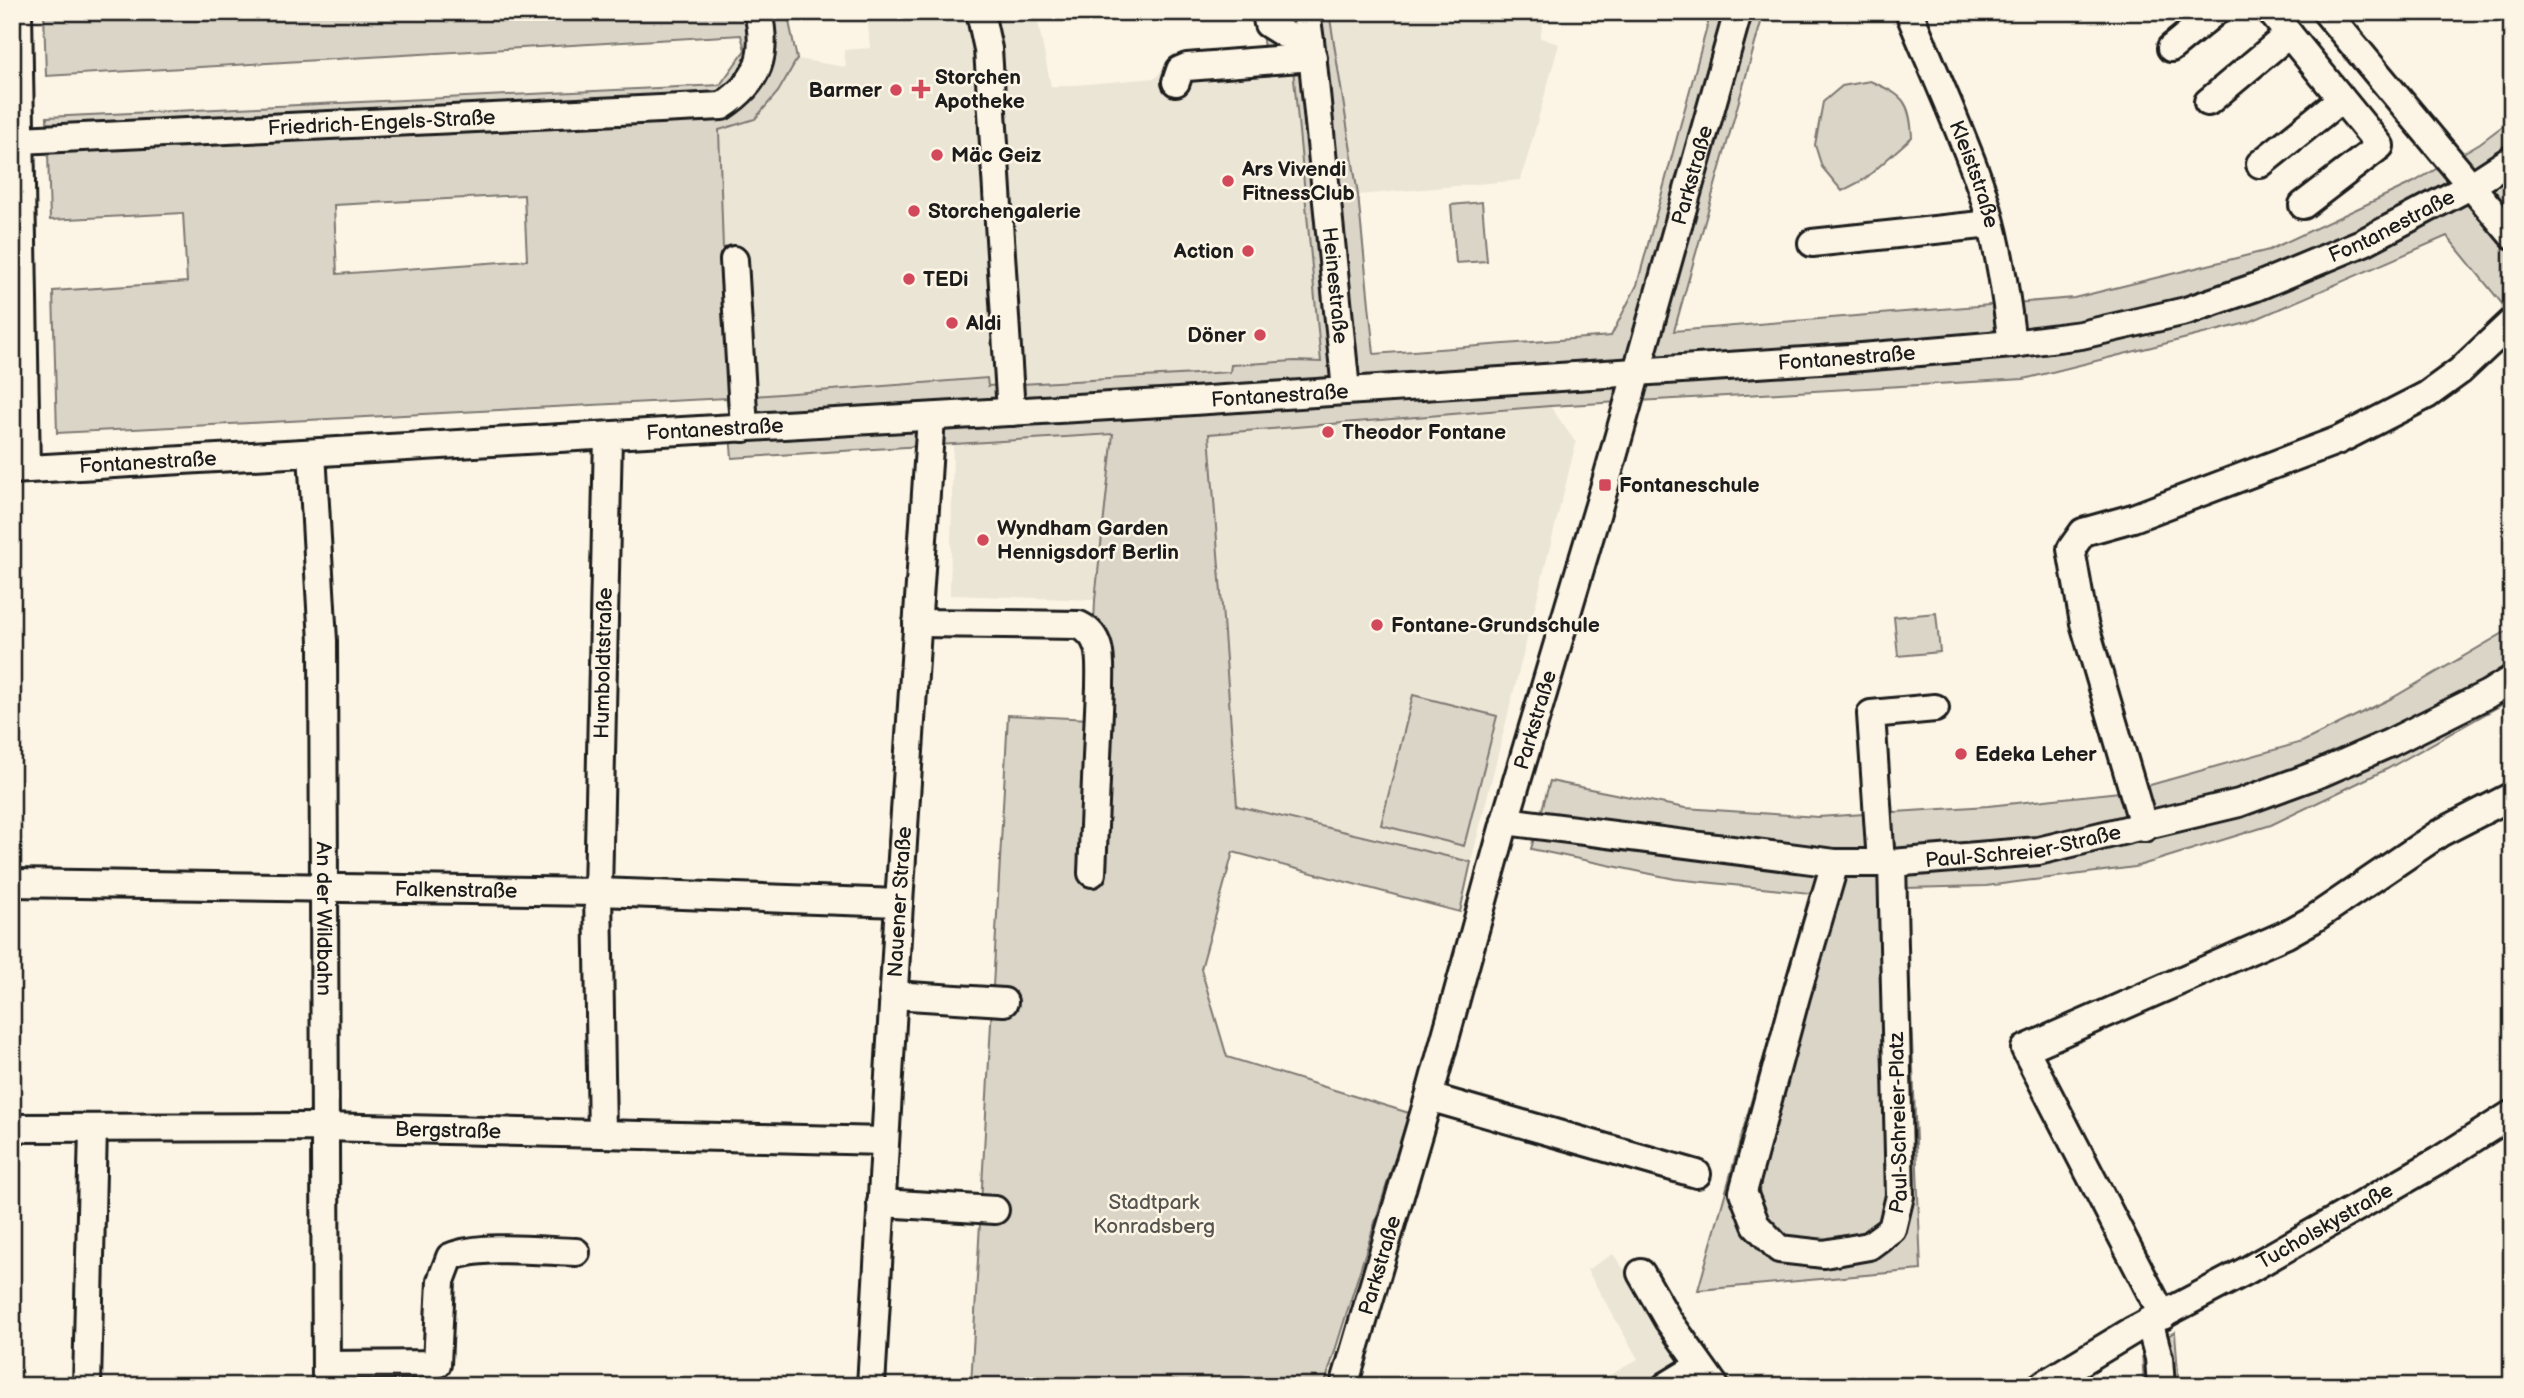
<svg xmlns="http://www.w3.org/2000/svg" width="2524" height="1398" font-family="'Balsamiq Sans',sans-serif">
	<style>
		.built { fill: #ebe5d6 }
		.green { fill: #dbd5c8; stroke: #7c7872; stroke-width: 2; fill-rule: evenodd }
		.lines { fill: none; stroke-linecap: round; stroke-linejoin: round }
		.minor-casing { stroke: #1c1c1c; stroke-width: 32 }
		.minor { stroke: #fcf5e5; stroke-width: 26 }
		.poi-dot { fill: #d1495b; stroke: #fcf5e5; stroke-width: 2.5 }
		.labels { text-anchor: middle; dominant-baseline: central; stroke-width: 5; stroke-linejoin: round; paint-order: stroke }
		.poi-label { font-size: 21px; font-weight: bold; fill: #1c1c1c; stroke: #fcf5e5; text-anchor: start }
		.street-label { font-size: 21px; fill: #1c1c1c; stroke: #fcf5e5 }
		.park-label { font-size: 21px; fill: #555450; stroke: #fcf5e5 }
	</style>
	<rect width="100%" height="100%" fill="#fcf5e5"/>
	<filter id="ink" filterUnits="userSpaceOnUse"><feTurbulence type="fractalNoise" baseFrequency=".0143" numOctaves="2"/><feDisplacementMap in="SourceGraphic" scale="14" xChannelSelector="R" yChannelSelector="G"/><feConvolveMatrix kernelMatrix="1 2 1 2 8 2 1 2 1" color-interpolation-filters="sRGB"/></filter>
	<g filter="url(#ink)">
		<g class="built">
			<path d="M867 12H1036L1051 87 1156 78 1172 54 1291 46 1322 363 1295 361 1231 365V372L987 386 986 378 727 398 719 129 755 119 778 92 797 59 846 67 844 50 870 48Z"/>
			<path d="M1329 12H1545L1540 38 1559 44 1521 180 1358 195Z"/>
			<path d="M1550 406 1576 443 1471 862 1237 806 1208 434Z"/>
			<path d="M1113 434 1095 600 950 595 953 445Z"/>
			<path d="M1613 1254 1710 1386H1591L1638 1359 1587 1270Z"/>
		</g>
		<g class="green">
			<path d="M44 12H787L797 59 778 92 755 119 719 130 728 398 987 378 988 386 1230 372 1231 365 1295 361 1321 362 1291 47 1264 48 1259 12H1329L1358 195 1374 354 1611 336 1637 285 1711 12H1764L1674 331 2074 298 2269 250 2414 182 2480 143 2512 119V316L2447 236 2247 323 2024 379 1550 406 1209 434 1237 806 1471 862 1460 912 1233 852 1201 969 1227 1057 1409 1113 1324 1386H971L1008 715 1090 719 1095 600 1113 434 732 458 727 398 57 433 53 291 187 282 183 213 50 220 47 117 720 85 745 50 741 35 46 76ZM524 195 527 260 337 274 334 205Z"/>
			<path d="M1870 81C1902 95 1910 99 1912 137L1865 179 1842 191 1822 167 1815 145 1823 102 1842 86Z"/>
			<path d="M1482 202 1487 261 1456 263 1451 205Z"/>
			<path d="M1936 613 1940 652 1898 656 1894 617Z"/>
			<path d="M2512 628V699L2387 769 2271 825 2135 867 1986 886 1906 888 1921 1270 1698 1290 1810 893 1675 879 1531 849 1550 781 1685 808 1818 817 1988 806 2129 791 2302 742 2394 697Z"/>
			<path d="M1413 695 1497 716 1464 846 1381 825Z"/>
			<path d="M2175 1332 2179 1386H2144L2142 1351Z"/>
		</g>
		<g class="lines">
			<defs>
				<g id="minor">
					<path d="M18 12 26 469"/>
					<path d="M980 12 988 49 1011 412"/>
					<path d="M1266 12 1268 24 1284 34 1310 41"/>
					<path id="s1" d="M1306 12 1313 63 1346 390"/>
					<path id="s2" d="M1909 12C1931 65 1955 117 1975 171 1996 226 2005 286 2012 344"/>
					<path d="M2271 12 2380 146 2303 205"/>
					<path d="M2326 12 2512 235"/>
					<path d="M2171 48 2215 12"/>
					<path d="M1176 82 1180 70 1187 67 1313 57"/>
					<path d="M2208 102 2289 34"/>
					<path id="s3" d="M20 140 722 106C759 82 768 55 758 12"/>
					<path d="M2260 164 2341 99"/>
					<path d="M1812 243 1991 224"/>
					<path d="M734 260 744 428"/>
					<path id="s4" d="M312 453 323 641 326 1386"/>
					<path id="s5" d="M12 470 1178 402 1850 358 2012 344 2081 335 2186 311 2256 287 2364 242 2472 185 2512 159"/>
					<path d="M917 623 1079 625C1104 637 1100 663 1100 687L1092 873"/>
					<path id="s6" d="M1505 821 1835 863H1892L2038 851 2239 803 2321 773 2390 743 2488 694 2512 679"/>
					<path d="M2144 828 2084 623 2071 549 2083 532 2133 518 2339 440 2427 395 2460 371 2512 322"/>
					<path id="s7" d="M1835 863 1796 996 1743 1192 1756 1225 1779 1249 1824 1254 1869 1246 1892 1229 1900 1196 1892 863"/>
					<path d="M1881 863 1871 714 1935 708"/>
					<path id="s8" d="M12 883 598 892 899 903"/>
					<path d="M893 995 1004 1002"/>
					<path d="M1429 1097 1697 1174"/>
					<path id="s9" d="M12 1128 323 1127 884 1141"/>
					<path id="s10" d="M602 1134 598 892 608 436"/>
					<path d="M881 1203 995 1210"/>
					<path d="M1641 1273 1668 1320 1715 1386"/>
					<path d="M2163 1316 2025 1049 2287 934 2312 920 2440 833 2512 796"/>
					<path d="M2149 1321 2159 1358 2161 1386"/>
					<path d="M326 1365 437 1364 441 1281 450 1257C482 1244 540 1251 576 1252"/>
					<path d="M87 1386 93 1128"/>
					<path id="s11" d="M871 1386 899 903 931 417"/>
					<path id="s12" d="M1344 1386 1429 1097 1505 821 1605 485 1738 12"/>
					<path d="M1666 1386 1699 1366"/>
					<path id="s13" d="M2041 1386 2132 1331 2246 1271 2438 1161 2512 1114"/>
				</g>
			</defs>
			<use href="#minor" class="minor-casing"/>
			<use href="#minor" class="minor"/>
		</g>
	</g>
	<g class="poi-dot">
		<path d="M917.5 78.5h7v7h7v7h-7v7h-7v-7h-7v-7h7z"/>
		<circle cx="896" cy="90" r="7"/>
		<circle cx="937" cy="155" r="7"/>
		<circle cx="1228" cy="181" r="7"/>
		<circle cx="914" cy="211" r="7"/>
		<circle cx="1248" cy="251" r="7"/>
		<circle cx="909" cy="279" r="7"/>
		<circle cx="952" cy="323" r="7"/>
		<circle cx="1260" cy="335" r="7"/>
		<circle cx="1328" cy="432" r="7"/>
		<rect x="1598" y="478" width="14" height="14" rx="3.5"/>
		<circle cx="983" cy="540" r="7"/>
		<circle cx="1377" cy="625" r="7"/>
		<circle cx="1961" cy="754" r="7"/>
	</g>
	<g class="labels">
		<g class="poi-label">
			<text x="935" y="77">Storchen<tspan x="935" dy="24">Apotheke</tspan></text>
			<text x="882" y="90" text-anchor="end">Barmer</text>
			<text x="951" y="155">Mäc Geiz</text>
			<text x="1242" y="169">Ars Vivendi<tspan x="1242" dy="24">FitnessClub</tspan></text>
			<text x="928" y="211">Storchengalerie</text>
			<text x="1234" y="251" text-anchor="end">Action</text>
			<text x="923" y="279">TEDi</text>
			<text x="966" y="323">Aldi</text>
			<text x="1246" y="335" text-anchor="end">Döner</text>
			<text x="1342" y="432">Theodor Fontane</text>
			<text x="1619" y="485">Fontaneschule</text>
			<text x="997" y="528">Wyndham Garden<tspan x="997" dy="24">Hennigsdorf Berlin</tspan></text>
			<text x="1391" y="625">Fontane-Grundschule</text>
			<text x="1975" y="754">Edeka Leher</text>
		</g>
		<g class="street-label">
			<text stroke="none"><textPath href="#s3" startOffset="362">Friedrich-Engels-Straße</textPath></text>
			<text stroke="none"><textPath href="#s12" startOffset="1260">Parkstraße</textPath></text>
			<text stroke="none"><textPath href="#s2" startOffset="175">Kleiststraße</textPath></text>
			<text stroke="none"><textPath href="#s5" startOffset="2404">Fontanestraße</textPath></text>
			<text stroke="none"><textPath href="#s1" startOffset="275">Heinestraße</textPath></text>
			<text stroke="none"><textPath href="#s5" startOffset="1838">Fontanestraße</textPath></text>
			<text stroke="none"><textPath href="#s5" startOffset="1270">Fontanestraße</textPath></text>
			<text stroke="none"><textPath href="#s5" startOffset="704">Fontanestraße</textPath></text>
			<text stroke="none"><textPath href="#s5" startOffset="136">Fontanestraße</textPath></text>
			<text stroke="none"><textPath href="#s10" startOffset="471">Humboldtstraße</textPath></text>
			<text stroke="none"><textPath href="#s12" startOffset="693">Parkstraße</textPath></text>
			<text stroke="none"><textPath href="#s6" startOffset="522">Paul-Schreier-Straße</textPath></text>
			<text stroke="none"><textPath href="#s8" startOffset="444">Falkenstraße</textPath></text>
			<text stroke="none"><textPath href="#s11" startOffset="485">Nauener Straße</textPath></text>
			<text stroke="none"><textPath href="#s4" startOffset="466">An der Wildbahn</textPath></text>
			<text stroke="none"><textPath href="#s7" startOffset="637">Paul-Schreier-Platz</textPath></text>
			<text stroke="none"><textPath href="#s9" startOffset="436">Bergstraße</textPath></text>
			<text stroke="none"><textPath href="#s13" startOffset="326">Tucholskystraße</textPath></text>
			<text stroke="none"><textPath href="#s12" startOffset="126">Parkstraße</textPath></text>
		</g>
		<g class="park-label">
			<text x="1154" y="1202">Stadtpark<tspan x="1154" dy="24">Konradsberg</tspan></text>
		</g>
	</g>
	<rect width="2524" height="1398" fill="none" stroke="#fcf5e5" stroke-width="42"/>
	<rect x="21" y="21" width="2482" height="1356" fill="none" stroke="#1c1c1c" stroke-width="2.5" filter="url(#ink)"/>
</svg>
